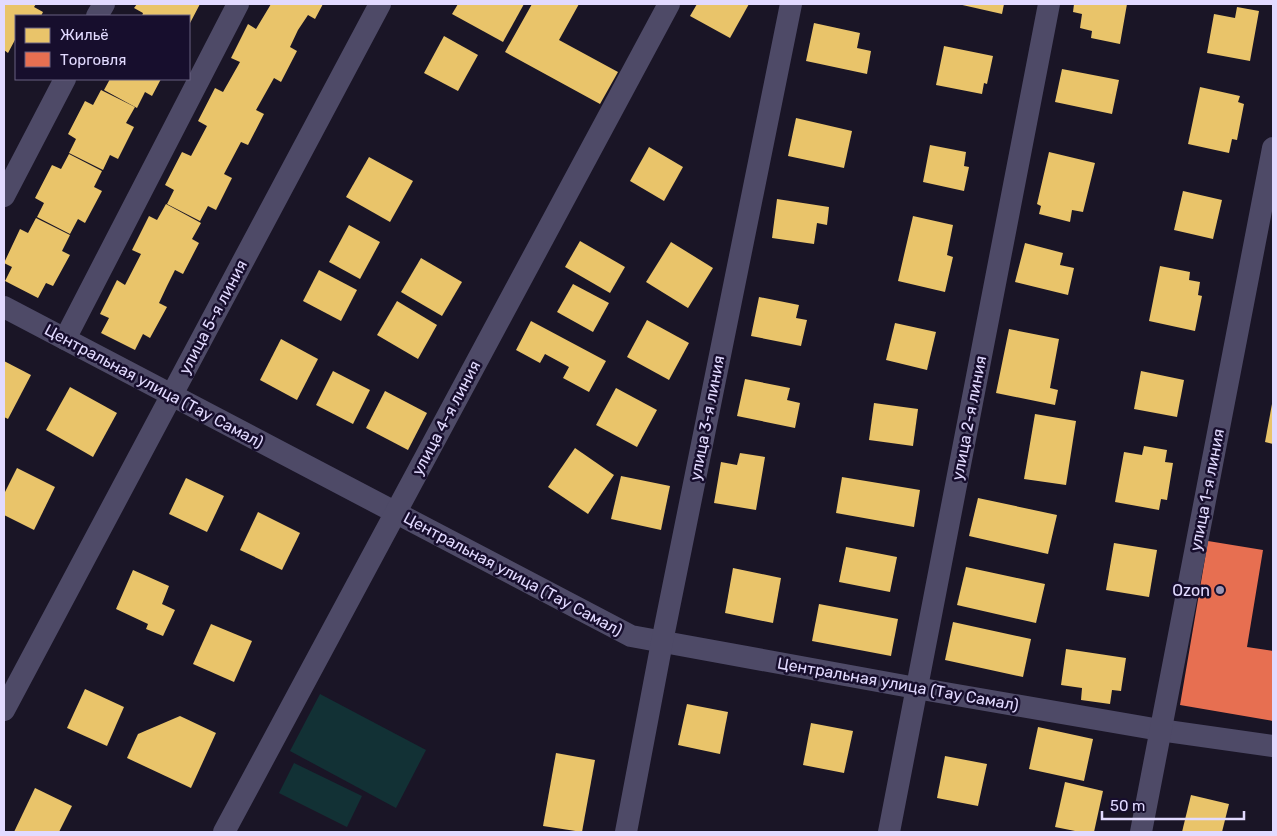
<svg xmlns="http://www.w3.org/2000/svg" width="1277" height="836" font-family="Rubik,sans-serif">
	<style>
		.green { fill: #123135 }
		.homes { fill: #e9c46a }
		.shops { fill: #e76f51 }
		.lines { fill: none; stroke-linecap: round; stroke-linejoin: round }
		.minor { stroke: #4e4a67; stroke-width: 22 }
		.poi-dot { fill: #9c95b3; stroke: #170e2d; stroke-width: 2 }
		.labels { text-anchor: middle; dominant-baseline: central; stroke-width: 5; stroke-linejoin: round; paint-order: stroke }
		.street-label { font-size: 16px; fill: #e2daff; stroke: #170e2d }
		.poi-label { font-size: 16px; fill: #e2daff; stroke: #170e2d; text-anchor: end }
	</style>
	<rect width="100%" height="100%" fill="#1a1526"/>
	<g class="green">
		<path d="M320 694 426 750 396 808 290 751Z"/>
		<path d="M294 763 362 796 347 827 279 793Z"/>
	</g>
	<g class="homes">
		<path d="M4 4H36L34 7 43 12 41 16H16V38L8 53 4 50Z"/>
		<path d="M137 4H200L189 25V16H142L143 13 134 8Z"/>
		<path d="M271 4H323L315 19 308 15 298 30 290 47 297 51 281 82 274 78 256 110 264 114 248 145 241 142 224 174 232 178 216 210 208 206 200 221 167 204 174 190 165 185 182 152 191 156 207 126 198 121 215 88 223 92 240 62 231 58 248 24 256 29Z"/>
		<path d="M458 4H524L503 42 452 14Z"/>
		<path d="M532 4H579L559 40 618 72 600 104 505 52Z"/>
		<path d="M697 4H749L730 38 690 16Z"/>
		<path d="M958 4H1004L1002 14Z"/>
		<path d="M1074 4H1127L1120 44 1091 38 1092 31 1080 28 1082 14 1073 12Z"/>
		<path d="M1237 7 1259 11 1250 61 1207 53 1214 14 1235 18Z"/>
		<path d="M814 23 860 33 857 48 871 51 867 74 806 61Z"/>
		<path d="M444 36 478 55 458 91 424 73Z"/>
		<path d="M944 46 993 56 987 84 984 83 982 94 936 85Z"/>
		<path d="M1062 69 1119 80 1112 114 1055 102Z"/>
		<path d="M110 79H161L152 96 145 92 137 108 104 90Z"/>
		<path d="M1200 87 1240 96 1238 102 1244 104 1237 140 1232 139 1229 153 1188 144Z"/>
		<path d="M101 90 135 107 126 123 134 127 118 159 110 155 103 170 69 153 76 139 68 134 85 101 93 105Z"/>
		<path d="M796 118 852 131 844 168 788 156Z"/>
		<path d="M930 145 966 152 964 166 969 167 964 191 923 182Z"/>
		<path d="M649 147 683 167 664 201 630 181Z"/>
		<path d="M1049 152 1095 163 1083 212 1072 210 1070 222 1039 214 1041 206 1037 204Z"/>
		<path d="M69 154 102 171 94 187 102 191 85 223 78 219 70 234 37 217 44 203 35 198 52 165 61 169Z"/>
		<path d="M369 157 413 181 390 222 346 197Z"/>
		<path d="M1183 191 1222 200 1213 239 1174 230Z"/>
		<path d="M777 199 829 207 827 225 817 223 814 244 772 238Z"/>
		<path d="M166 204 201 223 192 239 199 243 183 274 175 270 167 286 159 303 167 307 150 338 143 334 135 350 101 333 109 318 100 314 117 280 125 285 141 254 132 250 149 216 157 220Z"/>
		<path d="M913 216 953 225 947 255 953 257 945 292 898 281Z"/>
		<path d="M36 218 70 235 62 251 70 255 53 286 46 283 38 298 5 281 12 267 4 263 20 229 28 233Z"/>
		<path d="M349 225 380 242 360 279 329 262Z"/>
		<path d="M580 241 625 267 610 293 565 267Z"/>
		<path d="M671 242 713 268 688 308 646 282Z"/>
		<path d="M1025 243 1063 253 1060 265 1074 268 1068 295 1015 282Z"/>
		<path d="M421 258 462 282 442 316 401 292Z"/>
		<path d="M1160 266 1190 272 1189 280 1200 282 1198 295 1202 296 1195 331 1149 321Z"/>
		<path d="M319 270 357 290 341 321 303 301Z"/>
		<path d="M573 284 609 303 593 332 557 312Z"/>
		<path d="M759 297 799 305 796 318 807 320 801 346 751 336Z"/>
		<path d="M397 301 437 325 418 359 377 335Z"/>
		<path d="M647 320 689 343 669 380 627 357Z"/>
		<path d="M531 321 606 361 589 392 563 378 569 367 545 354 540 363 516 350Z"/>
		<path d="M895 323 936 332 927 370 886 360Z"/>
		<path d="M1009 329 1059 339 1050 388 1058 390 1055 405 996 393Z"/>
		<path d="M281 339 318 359 297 400 260 380Z"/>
		<path d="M4 361 31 375 8 419 4 417Z"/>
		<path d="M333 371 370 390 353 424 316 405Z"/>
		<path d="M1141 371 1184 380 1177 417 1134 409Z"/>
		<path d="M745 379 790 388 787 400 800 403 795 428 737 416Z"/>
		<path d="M70 387 117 413 93 457 46 430Z"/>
		<path d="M616 388 657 410 637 447 596 425Z"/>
		<path d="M385 391 427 413 408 450 366 428Z"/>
		<path d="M874 403 918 409 913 446 869 440Z"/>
		<path d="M1272 404H1273V444L1265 442Z"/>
		<path d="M1035 414 1076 421 1066 485 1024 479Z"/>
		<path d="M1144 446 1167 450 1165 462 1173 463 1167 500 1161 499 1159 510 1115 502 1124 452 1142 455Z"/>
		<path d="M575 448 614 475 588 514 548 487Z"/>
		<path d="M740 453 765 457 756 510 714 503 721 462 737 465Z"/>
		<path d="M17 468 55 487 34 530 4 515V494Z"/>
		<path d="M621 476 670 486 661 530 611 519Z"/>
		<path d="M842 477 920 490 914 527 836 513Z"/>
		<path d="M186 478 224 496 207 532 169 514Z"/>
		<path d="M978 498 1057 515 1048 554 969 536Z"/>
		<path d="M258 512 300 533 282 570 240 550Z"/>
		<path d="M1114 543 1157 550 1149 597 1106 590Z"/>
		<path d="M846 547 897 557 890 592 839 582Z"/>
		<path d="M966 567 1045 584 1036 623 957 605Z"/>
		<path d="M733 568 781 578 773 623 725 613Z"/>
		<path d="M133 570 169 586 162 604 175 610 163 636 146 629 148 624 116 609Z"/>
		<path d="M819 604 898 619 891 656 812 641Z"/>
		<path d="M953 622 1031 639 1023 677 945 660Z"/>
		<path d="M211 624 252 641 234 682 193 664Z"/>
		<path d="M1066 649 1126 658 1121 691 1112 690 1110 704 1081 700 1082 688 1061 685Z"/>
		<path d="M85 689 124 707 107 746 67 728Z"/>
		<path d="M687 704 728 712 720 754 678 745Z"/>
		<path d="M180 716 216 733 191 788 127 758 138 734Z"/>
		<path d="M811 723 853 731 844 773 803 765Z"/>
		<path d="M1038 727 1093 739 1084 781 1029 769Z"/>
		<path d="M556 753 595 760 582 832 543 826Z"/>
		<path d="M945 756 987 764 978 806 937 798Z"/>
		<path d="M1065 782 1103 791 1094 832H1080L1055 827Z"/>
		<path d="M35 788 72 806 59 832H14Z"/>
		<path d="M1191 795 1229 804 1222 832H1182Z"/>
	</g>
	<path class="shops" d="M1208 541 1263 550 1247 647 1273 651V721L1180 705Z"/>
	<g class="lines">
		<g class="minor">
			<path d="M97 16 104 4"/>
			<path d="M4 196 65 79"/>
			<path d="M4 307 631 636 916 688 1160 730 1273 746"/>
			<path d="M65 339 238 4"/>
			<path d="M4 710 380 4"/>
			<path d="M224 832 669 4"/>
			<path d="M626 832 662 642 791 4"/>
			<path d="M889 832 1049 4"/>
			<path d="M1141 832 1273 148"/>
		</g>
	</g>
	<circle class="poi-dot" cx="1220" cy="590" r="5"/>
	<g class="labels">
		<g class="street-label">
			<text transform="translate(213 317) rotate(-62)">улица 5-я линия</text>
			<text transform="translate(154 386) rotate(28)">Центральная улица (Тау Самал)</text>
			<text transform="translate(446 418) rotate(-62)">улица 4-я линия</text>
			<text transform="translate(707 418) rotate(-79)">улица 3-я линия</text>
			<text transform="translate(969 418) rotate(-79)">улица 2-я линия</text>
			<text transform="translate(1207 490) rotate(-79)">улица 1-я линия</text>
			<text transform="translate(513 574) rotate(28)">Центральная улица (Тау Самал)</text>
			<text transform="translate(898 684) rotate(10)">Центральная улица (Тау Самал)</text>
		</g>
		<g class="poi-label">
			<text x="1210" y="590">Ozon</text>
		</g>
	</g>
	<rect width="1277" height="836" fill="none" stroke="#e2daff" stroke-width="10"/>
	<rect x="15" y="15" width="175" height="65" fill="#170e2d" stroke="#686081"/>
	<rect x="25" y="28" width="25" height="15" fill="#e9c46a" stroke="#686081"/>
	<text x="60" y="40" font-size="15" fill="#e2daff">Жильё</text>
	<rect x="25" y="52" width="25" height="15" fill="#e76f51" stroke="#686081"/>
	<text x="60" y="65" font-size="15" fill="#e2daff">Торговля</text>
	<path d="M1102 811v8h142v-8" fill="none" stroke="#e2daff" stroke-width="2.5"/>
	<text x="1110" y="811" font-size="15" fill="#e2daff" stroke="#170e2d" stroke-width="4" paint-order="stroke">50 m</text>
</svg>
